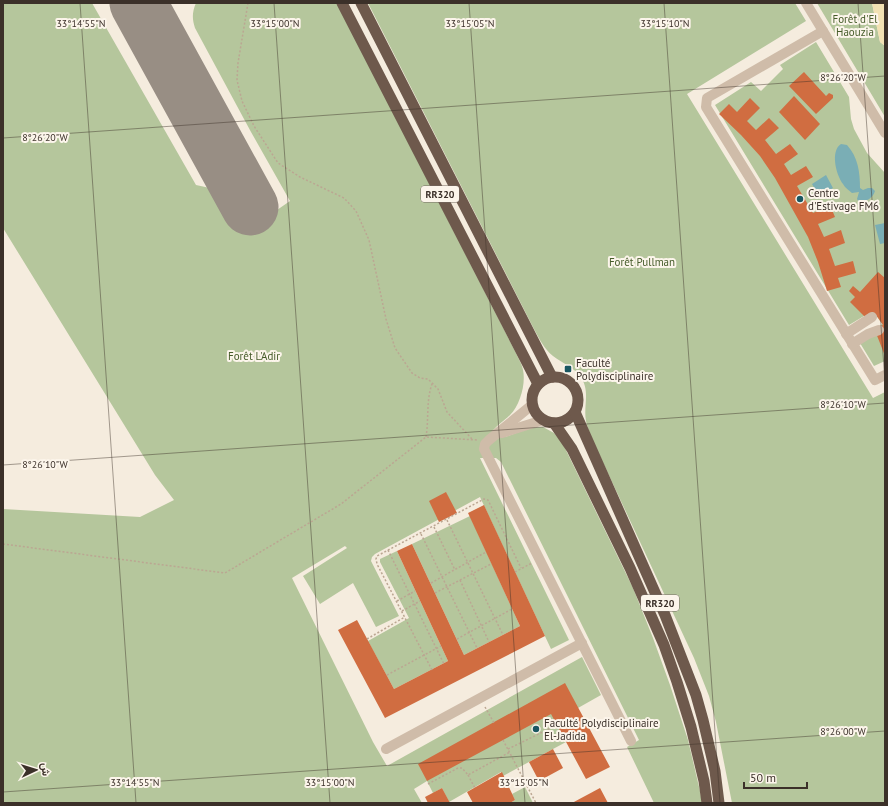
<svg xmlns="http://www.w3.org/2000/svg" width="888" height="806" font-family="'PT Sans',Vazirmatn,sans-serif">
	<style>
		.green { fill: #b5c69c }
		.sand { fill: #f2e1b3 }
		.water { fill: #7aaeb5 }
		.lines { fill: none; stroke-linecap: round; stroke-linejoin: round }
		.taxiway { stroke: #988e84; stroke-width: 23 }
		.runway { stroke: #988e84; stroke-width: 57 }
		.building { fill: #d06d41 }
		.path { stroke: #bba692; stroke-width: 1.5; stroke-dasharray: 2 2; stroke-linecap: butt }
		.minor { stroke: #cfbca9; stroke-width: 10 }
		.tertiary { stroke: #cfbca9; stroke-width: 10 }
		.trunk { stroke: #6e594c; stroke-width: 11 }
		.ticks { fill: none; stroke: #3b3029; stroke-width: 1; stroke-opacity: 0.45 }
		.poi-dot { fill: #1a5761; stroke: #fcf5eb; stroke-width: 1.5 }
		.labels { text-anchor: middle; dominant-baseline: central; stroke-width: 4; stroke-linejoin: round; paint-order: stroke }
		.shield { fill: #fcf5eb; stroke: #756b63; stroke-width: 1 }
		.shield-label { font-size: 10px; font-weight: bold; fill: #3b3029 }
		.park-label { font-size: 11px; fill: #465c2a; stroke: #fcf5eb }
		.poi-label { font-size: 11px; fill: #3b3029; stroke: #fcf5eb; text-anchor: start }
		.ticks-label { font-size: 10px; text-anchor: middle; fill: #3b3029; stroke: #fcf5eb; stroke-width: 4; stroke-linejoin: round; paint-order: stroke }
	</style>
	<rect width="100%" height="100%" fill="#f5ecde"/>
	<g class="green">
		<path d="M3 3H92L196 185 219 190 236 204 260 210H277L290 201 251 132 195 28C192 19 192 12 196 3H337L516 353C518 358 522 364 523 370 526 384 520 405 510 415 503 422 495 426 490 435L505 437 530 428 543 427 554 433 563 444 633 588 653 638 670 685 688 740 700 791 702 803H654L627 747 639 740 501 462 496 458H480L569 640 551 649 480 497 375 554 372 557 371 561 399 616 376 627 353 583 320 604 303 576 347 548 345 546 292 578 373 742 387 766 582 657 601 695 578 708 566 742 503 776 501 772 449 802 442 788 433 793 427 781 414 789 422 803H3V509L140 517 174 500 155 475 3 228Z"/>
		<path d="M368 3H795L806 21 687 94 873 398 885 392V803H732L716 722 709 696 694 658 593 441C591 434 587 428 586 421 583 405 591 391 580 376 573 367 562 363 553 356 544 349 539 338 534 329Z"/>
		<path d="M817 3H872L880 42 885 46V117Z"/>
		<path d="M816 42 849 97 851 119 854 129 867 153 885 173V361L874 366 860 343 882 324 876 315 864 316 849 325 715 105 751 82 761 91 783 69 780 65Z"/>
		<path d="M470 516 520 626 464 655 412 544Z"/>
		<path d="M397 551 448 661 394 689 368 641 409 618 380 562V559Z"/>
		<path d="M525 787 533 803H510L515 800 512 794Z"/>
	</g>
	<path class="sand" d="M872 3H885V46L880 42Z"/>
	<g class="water">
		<path d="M841 144 847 145C858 157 860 172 860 188L863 190 868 188H872L875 191C873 198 866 202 859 202L857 199 859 192 852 193C849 190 845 188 843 184 836 175 830 151 841 144Z"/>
		<path d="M826 175 833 188 819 196 812 184Z"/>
		<path d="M885 223V243L880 244 875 225Z"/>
	</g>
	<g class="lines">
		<path class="taxiway" d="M144 13 158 3"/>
		<path class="runway" d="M138 3 250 207"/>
	</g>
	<g class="building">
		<path d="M804 72 826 96 829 93 833 95V98L816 114 789 86Z"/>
		<path d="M794 96 820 124 805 140 779 112Z"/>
		<path d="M750 98 760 108 747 121 756 130 769 118 779 128 765 140 776 154 790 144 798 154 784 164 791 175 806 166 813 177 797 186 813 213 830 205 835 217 818 224 824 237 841 230 845 243 829 249 835 266 853 261 856 273 838 278 841 287 827 291 818 262 808 237 775 178 760 156 741 135 719 114 729 104 737 112Z"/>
		<path d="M878 272 885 278V356L876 333 878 327 883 325 876 315 873 318 867 319 850 302 855 297 849 291 853 286 860 292Z"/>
		<path d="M446 492 457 513 439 522 429 501Z"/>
		<path d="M484 505 545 636 385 718 338 630 357 620 394 689 448 661 397 551 412 544 464 655 520 626 468 513Z"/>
		<path d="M565 683 610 767 586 779 551 714 427 781 418 764Z"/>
		<path d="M553 749 563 768 539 781 529 762Z"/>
		<path d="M502 772 515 800 510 803H473L467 792Z"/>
		<path d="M442 788 450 803H428L425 797Z"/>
		<path d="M600 788 608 803H572Z"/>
	</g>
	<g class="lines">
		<g class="path">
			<path d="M248 3 238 63 237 80 242 101 254 126 278 163 300 177 344 198 356 211 369 240 386 319 395 348 412 373 420 378 428 379 438 389 447 412 472 439"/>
			<path d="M426 437C429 419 426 401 432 384"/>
			<path d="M447 520 503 635"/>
			<path d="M434 527 455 570"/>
			<path d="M421 534 477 648"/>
			<path d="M3 544 225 573 341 504 426 437 477 440"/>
			<path d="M388 550 444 664"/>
			<path d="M515 572 532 563"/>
			<path d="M460 580 489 642"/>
			<path d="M431 583 486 552"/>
			<path d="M435 593 491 564"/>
			<path d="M397 601 415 591"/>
			<path d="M402 611 420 601"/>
			<path d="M367 639 405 617"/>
			<path d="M457 639 512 609"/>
			<path d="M432 670 377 564 376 559 377 556 484 499 488 500 521 568"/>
			<path d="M387 675 441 646"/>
			<path d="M485 707 494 723"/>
			<path d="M503 740 536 803"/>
			<path d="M508 749 557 725"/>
			<path d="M468 775 475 788"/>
			<path d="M428 784 458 768H462L468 775 510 752"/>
		</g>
		<g class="minor">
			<path d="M823 31 707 98 706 107 875 380 885 375"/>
			<path d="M846 334 872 317"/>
			<path d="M852 344 868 334 879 330"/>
			<path d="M532 405 489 440 485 444 484 449 631 741"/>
			<path d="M502 433 543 420"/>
			<path d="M386 749 582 643"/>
		</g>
		<path class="tertiary" d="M806 3 885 133"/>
		<g class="trunk">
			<path d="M342 3 538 384"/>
			<path d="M361 3 552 377"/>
			<circle cx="555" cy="400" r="23"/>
			<path d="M575 412 665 615 696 695 703 720 715 771 719 803"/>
			<path d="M554 423 572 449 630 568 664 645 677 682 691 727 704 781 707 803"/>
		</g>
	</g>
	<path class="ticks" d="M80 3 136 803M274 3 330 803M469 3 525 803M664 3 720 803M858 3 885 382M3 138 885 76M3 465 885 403M3 792 885 731"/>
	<g class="poi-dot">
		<circle cx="800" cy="199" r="4"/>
		<rect x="564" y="365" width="8" height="8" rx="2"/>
		<circle cx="536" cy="729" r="4"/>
	</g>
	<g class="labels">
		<g class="shield">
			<rect x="421" y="186" width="38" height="16" rx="3"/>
			<rect x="641" y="595" width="38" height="16" rx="3"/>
		</g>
		<g class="shield-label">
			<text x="440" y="194">RR320</text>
			<text x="660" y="603">RR320</text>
		</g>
		<g class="park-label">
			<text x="855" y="19">Forêt d'El<tspan x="855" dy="13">Haouzia</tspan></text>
			<text x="642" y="262">Forêt Pullman</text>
			<text x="254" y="356">Forêt L'Adir</text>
		</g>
		<g class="poi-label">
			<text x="808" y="193">Centre<tspan x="808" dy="13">d'Estivage FM6</tspan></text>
			<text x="576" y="363">Faculté<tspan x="576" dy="13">Polydisciplinaire</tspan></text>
			<text x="544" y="723">Faculté Polydisciplinaire<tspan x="544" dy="13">El-Jadida</tspan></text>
		</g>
	</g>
	<g class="ticks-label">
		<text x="81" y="27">33°14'55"N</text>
		<text x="275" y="27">33°15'00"N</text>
		<text x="470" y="27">33°15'05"N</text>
		<text x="665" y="27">33°15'10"N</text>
		<text x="843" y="81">8°26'20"W</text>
		<text x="45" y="141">8°26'20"W</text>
		<text x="843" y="408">8°26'10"W</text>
		<text x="45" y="468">8°26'10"W</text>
		<text x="843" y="735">8°26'00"W</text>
		<text x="135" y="786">33°14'55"N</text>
		<text x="330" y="786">33°15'00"N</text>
		<text x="524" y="786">33°15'05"N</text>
	</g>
	<rect width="888" height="806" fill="none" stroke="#3b3029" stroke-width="8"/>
	<g transform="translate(36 770) rotate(86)" stroke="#fcf5eb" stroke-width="3" paint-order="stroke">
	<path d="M0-3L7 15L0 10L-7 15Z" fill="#3b3029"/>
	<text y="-6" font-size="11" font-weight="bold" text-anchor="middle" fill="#3b3029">ش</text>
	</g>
	<path d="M744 782v6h63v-6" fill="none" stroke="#3b3029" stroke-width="2"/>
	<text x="750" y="782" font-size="12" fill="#3b3029" stroke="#fcf5eb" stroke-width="3" paint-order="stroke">50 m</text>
</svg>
